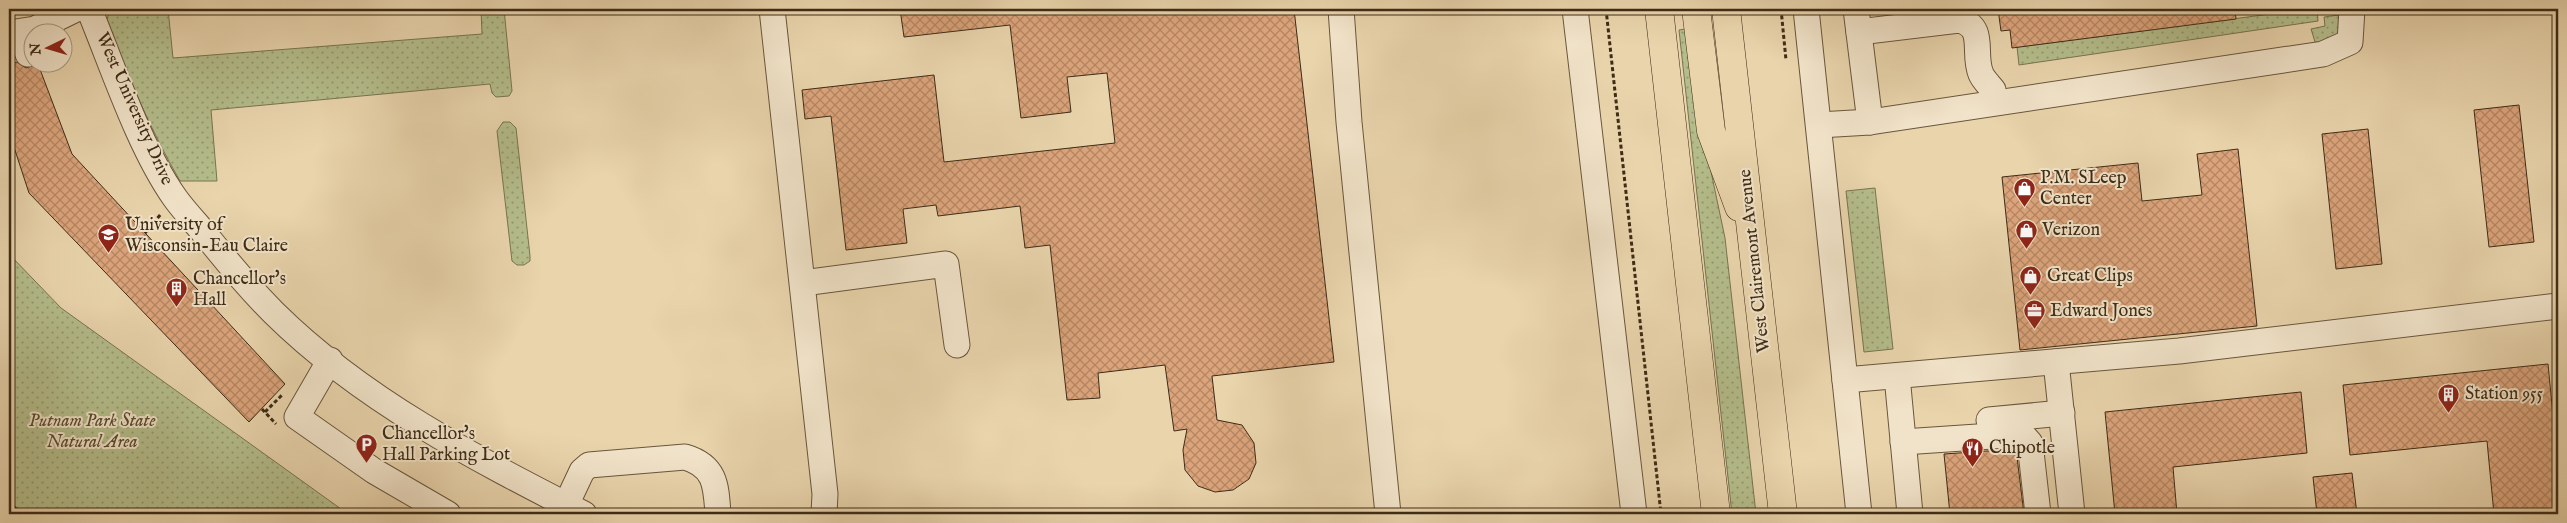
<svg xmlns="http://www.w3.org/2000/svg" width="2567" height="523" font-family="'IM FELL English',serif">
	<style>
		.grass { fill: url(#grass-dots); stroke: #797450 }
		.building { fill: url(#building-cross-hatch); stroke: #3e2c16 }
		.lines { fill: none; stroke-linecap: round; stroke-linejoin: round }
		.minor-casing { stroke: #69563c; stroke-width: 27 }
		.major-casing { stroke: #3e2c16; stroke-width: 29 }
		.path { stroke: #3e2c16; stroke-width: 3; stroke-dasharray: 4 2.5; stroke-linecap: butt }
		.minor { stroke: #f1e3c9; stroke-width: 25 }
		.major { stroke: #e9d4ac; stroke-width: 28 }
		.labels { text-anchor: middle; dominant-baseline: central; stroke-width: 4; stroke-linejoin: round; paint-order: stroke }
		.street-label { font-size: 18px; fill: #3e2c16; stroke: #f1e3c9 }
		.poi-label { font-size: 18px; fill: #3e2c16; stroke: #f1e3c9; text-anchor: start }
		.park-label { font-size: 18px; font-style: italic; fill: #56492d; stroke: #f1e3c9 }
	</style>
	<defs>
		<pattern id="grass-dots" width="8" height="8" patternUnits="userSpaceOnUse" patternTransform="scale(1.25)"><rect width="8" height="8" fill="#b4bd8b"/><path d="M2 2h.1M6 6h.1" fill="none" stroke="#949a71" stroke-width="1.8" stroke-linecap="round"/></pattern>
		<pattern id="building-cross-hatch" width="8" height="8" patternUnits="userSpaceOnUse" patternTransform="scale(1.25)"><rect width="8" height="8" fill="#dca47b"/><path d="M0 0l8 8M0 8l8-8" fill="none" stroke="#b48664"/></pattern>
	</defs>
	<rect width="100%" height="100%" fill="#e9d4ac"/>
	<filter id="stains"><feTurbulence type="fractalNoise" baseFrequency=".004" numOctaves="4"/><feColorMatrix values="0 0 0 0 .2 0 0 0 0 .09 0 0 0 0 .02 0 0 0 .5 -.17"/></filter>
	<radialGradient id="worn" r=".72"><stop offset=".6" stop-color="#630" stop-opacity="0"/><stop offset="1" stop-color="#630" stop-opacity=".3"/></radialGradient>
	<g class="grass">
		<path d="M145 9H168L173 58 482 34 481 9H504L512 91 509 96 496 97 492 93 490 84 211 110 217 181H180C150 129 127 75 107 19L109 13Z"/>
		<path d="M2309 9H2317L2318 21 2019 65 2017 47Z"/>
		<path d="M2339 15 2340 37 2316 45 2311 29 2325 26 2324 17Z"/>
		<path d="M1691 28 1702 129 1725 238 1756 514H1732L1679 30Z"/>
		<path d="M503 122H510L516 128 530 256V261L524 265H517L512 261 497 131Z"/>
		<path d="M1875 188 1893 349 1864 352 1846 191Z"/>
		<path d="M9 254 61 308 348 514H9Z"/>
	</g>
	<g class="building">
		<path d="M900 9H1294L1334 362 1212 376 1217 420 1242 425 1254 443 1256 463 1249 479 1233 490 1215 492 1198 486 1185 470 1183 450 1187 429 1174 431 1165 365 1098 373 1100 398 1067 400 1050 245 1025 248 1020 206 938 216 936 205 903 209 907 243 846 250 831 116 805 119 802 90 934 75 944 162 1115 143 1107 73 1067 77 1071 112 1021 118 1010 25 904 37Z"/>
		<path d="M1998 9H2235L2236 19 2012 48 2010 30 2001 31Z"/>
		<path d="M17 62 26 68 38 64 72 154 285 384 249 422 29 193 9 132V65Z"/>
		<path d="M2519 105 2534 242 2489 247 2474 110Z"/>
		<path d="M2368 129 2382 264 2336 269 2322 134Z"/>
		<path d="M2238 149 2257 326 2020 350 2002 177 2138 163 2142 201 2202 195 2197 154Z"/>
		<path d="M2548 364 2558 467V514H2494L2487 441 2350 455 2343 385Z"/>
		<path d="M2301 392 2307 453 2173 467 2177 514H2115L2105 412Z"/>
		<path d="M2016 449 2024 514H1950L1944 454Z"/>
		<path d="M2352 473 2357 514H2317L2313 477Z"/>
	</g>
	<g class="lines">
		<defs>
			<g id="minor">
				<path d="M89 9C113 67 139 147 175 198 185 212 198 225 209 239 229 264 251 290 274 313 362 400 475 458 584 514"/>
				<path d="M772 9 825 494 824 514"/>
				<path d="M1341 9 1349 122 1388 514"/>
				<path d="M1575 9 1634 514"/>
				<path d="M1806 9 1859 514"/>
				<path d="M1856 9 1870 122"/>
				<path d="M1859 32 1959 20C1987 27 1972 53 1981 74 1983 79 1989 85 1993 90"/>
				<path d="M9 33 35 29 76 9"/>
				<path d="M20 33 28 54"/>
				<path d="M1819 125 1870 122 2323 54 2350 42 2352 9"/>
				<path d="M803 283 946 264 957 345"/>
				<path d="M330 360 297 417 374 471 448 514"/>
				<path d="M2056 362 2072 514"/>
				<path d="M1897 376 1910 514"/>
				<path d="M1845 380 2179 351 2558 306"/>
				<path d="M1989 420 2062 413"/>
				<path d="M1903 442 2022 434 2030 443 2038 514"/>
				<path d="M566 505 582 471 589 465 685 457C716 466 716 486 718 514"/>
			</g>
			<g id="major">
				<path d="M1659 9 1716 514"/>
				<path d="M1696 9 1711 131 1739 207"/>
				<path d="M1726 9 1783 514"/>
			</g>
		</defs>
		<use href="#minor" class="minor-casing"/>
		<use href="#major" class="major-casing"/>
		<g class="path">
			<path d="M1606 9 1661 514"/>
			<path d="M1781 9 1786 60"/>
			<path d="M145 233 161 214"/>
			<path d="M262 409 276 424"/>
			<path d="M265 412 282 395"/>
			<path d="M9 502 21 514"/>
		</g>
		<use href="#minor" class="minor"/>
		<use href="#major" class="major"/>
	</g>
	<defs>
		<symbol id="shop-pin" viewBox="-11 -11 22 30"><path d="M0 17L-7.5 6A9.5 9.5 0 1 1 7.5 6Z" fill="#8f2418" stroke="#f1e3c9"/><path d="M-5-2.5h2.3a2.7 3.5 0 0 1 5.4 0H5L5.5 6h-11ZM-1.5-2.5h3a1.5 2.3 0 0 0-3 0Z" fill="#fff"/></symbol>
		<symbol id="university-pin" viewBox="-11 -11 22 30"><path d="M0 17L-7.5 6A9.5 9.5 0 1 1 7.5 6Z" fill="#8f2418" stroke="#f1e3c9"/><path d="M0-5L7-2L0 1L-7-2ZM-4 1L0 2.5L4 1V4Q0 6-4 4Z" fill="#fff"/></symbol>
		<symbol id="building-pin" viewBox="-11 -11 22 30"><path d="M0 17L-7.5 6A9.5 9.5 0 1 1 7.5 6Z" fill="#8f2418" stroke="#f1e3c9"/><path d="M-4-6H4V6H1V3H-1V6H-4ZM-2.5-4.3h1.7v1.8h-1.7ZM.8-4.3h1.7v1.8H.8ZM-2.5-1h1.7V.8h-1.7ZM.8-1h1.7V.8H.8Z" fill="#fff"/></symbol>
		<symbol id="office-pin" viewBox="-11 -11 22 30"><path d="M0 17L-7.5 6A9.5 9.5 0 1 1 7.5 6Z" fill="#8f2418" stroke="#f1e3c9"/><path d="M-6-3h4V-5.5h4V-3h4V5H-6ZM-1-4.5V-3h2v-1.5ZM-6 0V1H6V0Z" fill="#fff"/></symbol>
		<symbol id="parking-pin" viewBox="-11 -11 22 30"><path d="M0 17L-7.5 6A9.5 9.5 0 1 1 7.5 6Z" fill="#8f2418" stroke="#f1e3c9"/><path d="M-3.5-5.5H1a3.5 3.5 0 0 1 0 7H-1V5.5H-3.5ZM-1-3.4V-.6H.8a1.4 1.4 0 0 0 0-2.8Z" fill="#fff"/></symbol>
		<symbol id="restaurant-pin" viewBox="-11 -11 22 30"><path d="M0 17L-7.5 6A9.5 9.5 0 1 1 7.5 6Z" fill="#8f2418" stroke="#f1e3c9"/><path d="M-5-6h1v4h1v-4h1v4h1v-4h1v5L-1.5 .5V6h-2V.5L-5-1ZM5-6V6H3V1.5H1.5Q1.5-4 5-6Z" fill="#fff"/></symbol>
	</defs>
	<g fill-rule="evenodd">
		<use href="#shop-pin" x="2012" y="176" width="25" height="34"/>
		<use href="#shop-pin" x="2014" y="218" width="25" height="34"/>
		<use href="#university-pin" x="96" y="222" width="25" height="34"/>
		<use href="#shop-pin" x="2018" y="264" width="25" height="34"/>
		<use href="#building-pin" x="164" y="276" width="25" height="34"/>
		<use href="#office-pin" x="2022" y="298" width="25" height="34"/>
		<use href="#building-pin" x="2436" y="382" width="25" height="34"/>
		<use href="#parking-pin" x="354" y="432" width="25" height="34"/>
		<use href="#restaurant-pin" x="1960" y="436" width="25" height="34"/>
	</g>
	<g class="labels">
		<g class="street-label">
			<text transform="translate(134 109) rotate(66)">West University Drive</text>
			<text transform="translate(1755 261) rotate(-96)">West Clairemont Avenue</text>
		</g>
		<g class="poi-label">
			<text x="2040" y="178">P.M. SLeep<tspan x="2040" dy="21">Center</tspan></text>
			<text x="125" y="225">University of<tspan x="125" dy="21">Wisconsin-Eau Claire</tspan></text>
			<text x="2042" y="230">Verizon</text>
			<text x="2047" y="276">Great Clips</text>
			<text x="193" y="279">Chancellor's<tspan x="193" dy="21">Hall</tspan></text>
			<text x="2050" y="311">Edward Jones</text>
			<text x="2465" y="394">Station 955</text>
			<text x="382" y="434">Chancellor's<tspan x="382" dy="21">Hall Parking Lot</tspan></text>
			<text x="1989" y="448">Chipotle</text>
		</g>
		<g class="park-label">
			<text x="92" y="421">Putnam Park State<tspan x="92" dy="21">Natural Area</tspan></text>
		</g>
	</g>
	<rect width="2567" height="523" fill="none" stroke="#e9d4ac" stroke-width="30"/>
	<rect x="10" y="10" width="2547" height="503" fill="none" stroke="#3e2c16" stroke-width="2.5"/>
	<rect x="15" y="15" width="2537" height="493" fill="none" stroke="#3e2c16"/>
	<g transform="translate(48 48) rotate(265)"><circle r="24" fill="#f1e3c9" stroke="#a99a81"/>
	<path d="M0-4L9 19L0 12L-9 19Z" fill="#8f2418"/>
	<text y="-8" font-size="14" font-weight="bold" text-anchor="middle" fill="#3e2c16">N</text>
	</g>
	<rect width="100%" height="100%" filter="url(#stains)"/>
	<rect width="100%" height="100%" fill="url(#worn)"/>
</svg>
